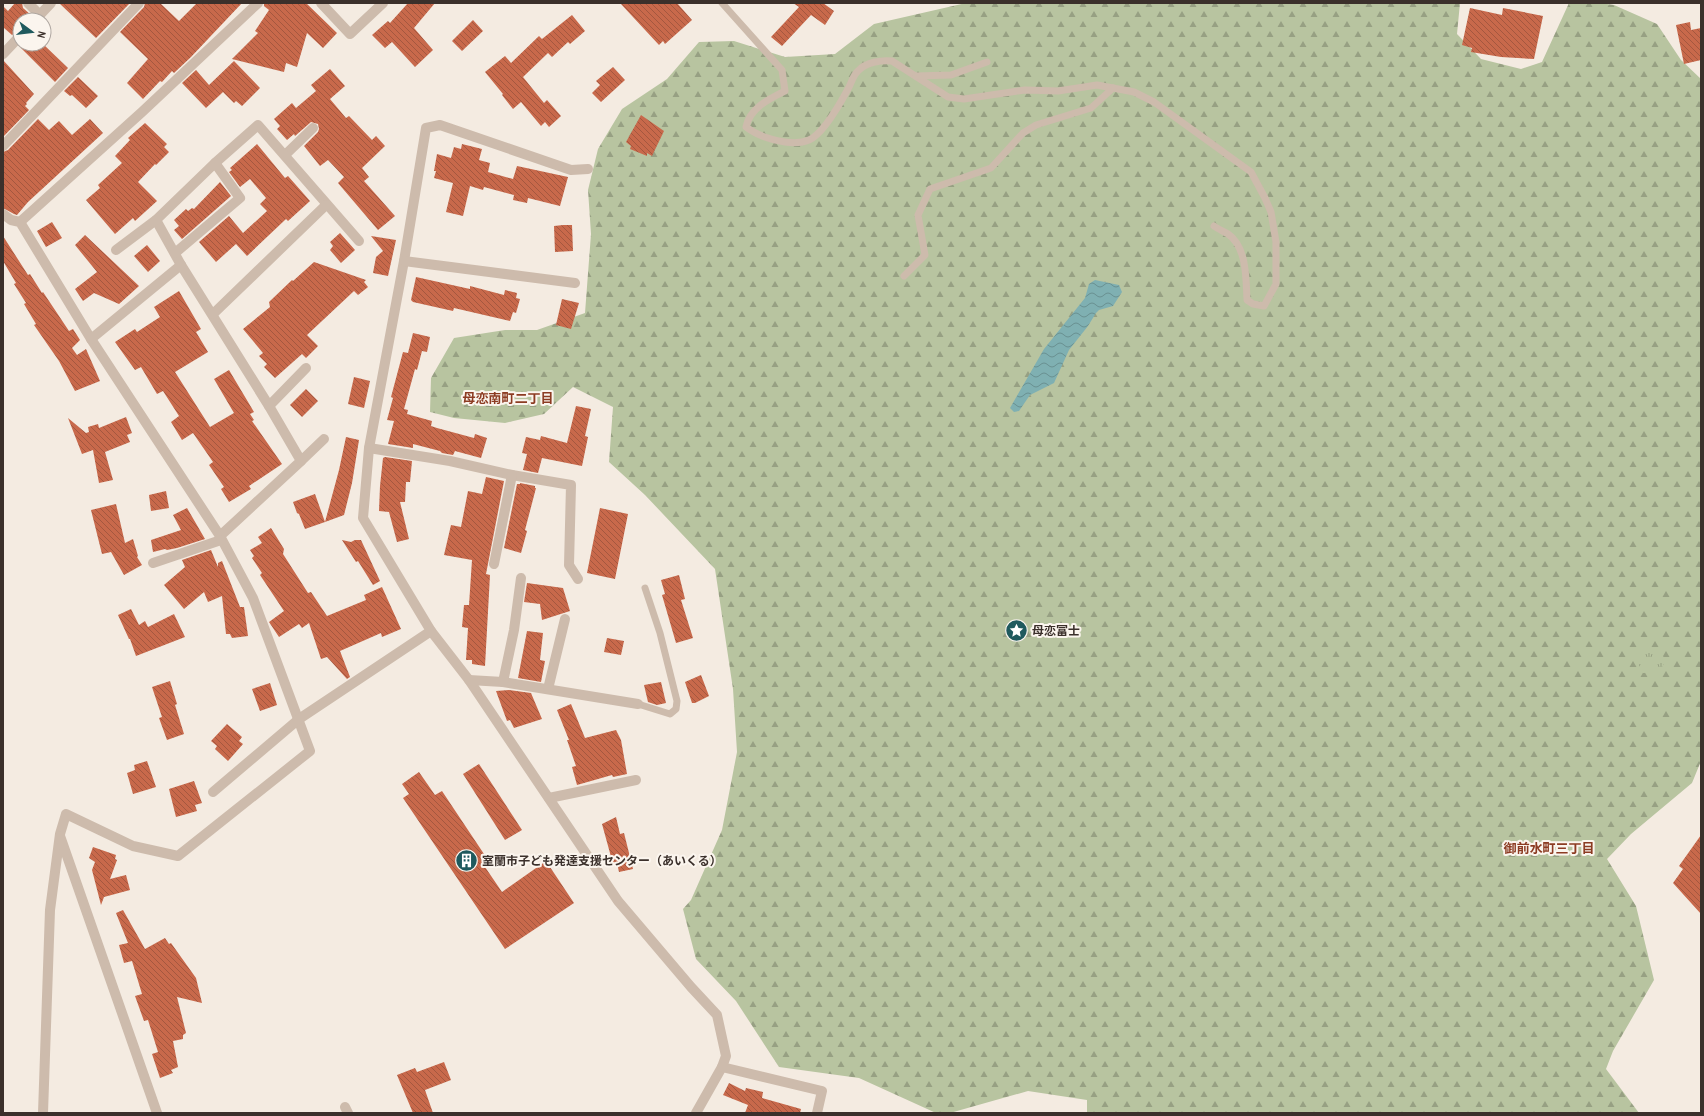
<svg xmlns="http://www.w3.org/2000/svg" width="1704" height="1116" font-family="'Archivo Narrow','Noto Sans JP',sans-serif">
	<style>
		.forest { fill: url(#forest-firs) }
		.park { fill: url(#park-tufts) }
		.water { fill: url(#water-waves) }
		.building { fill: url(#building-back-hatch) }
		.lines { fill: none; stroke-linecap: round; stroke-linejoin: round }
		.service { stroke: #cdbbac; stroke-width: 7 }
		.minor { stroke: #cdbbac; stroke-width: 10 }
		.labels { text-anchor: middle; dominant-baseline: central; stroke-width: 4; stroke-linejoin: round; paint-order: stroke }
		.poi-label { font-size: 12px; font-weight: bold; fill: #3b302b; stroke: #fbf5ee; text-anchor: start }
		.neighbourhood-label { font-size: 13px; font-weight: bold; fill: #8c3b22; stroke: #fbf5ee }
	</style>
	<defs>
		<pattern id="forest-firs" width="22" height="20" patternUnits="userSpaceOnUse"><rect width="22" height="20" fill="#b8c4a0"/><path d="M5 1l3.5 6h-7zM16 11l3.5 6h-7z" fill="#97a083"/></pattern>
		<pattern id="park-tufts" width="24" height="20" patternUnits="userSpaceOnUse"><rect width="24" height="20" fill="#b8c4a0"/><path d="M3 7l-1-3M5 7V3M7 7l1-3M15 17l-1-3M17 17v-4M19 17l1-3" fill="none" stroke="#97a083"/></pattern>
		<pattern id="water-waves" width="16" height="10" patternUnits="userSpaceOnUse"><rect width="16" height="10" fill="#7fb0b2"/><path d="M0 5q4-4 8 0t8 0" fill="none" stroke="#699091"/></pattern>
		<pattern id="building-back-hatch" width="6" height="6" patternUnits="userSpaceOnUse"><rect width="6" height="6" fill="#c8694b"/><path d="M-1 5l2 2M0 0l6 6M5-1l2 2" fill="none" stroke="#a4573f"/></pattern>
	</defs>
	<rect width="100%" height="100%" fill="#f4ebe1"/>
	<path class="forest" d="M966 3H1460L1457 34 1481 59 1521 69 1542 62 1569 3H1600L1614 5 1657 24 1681 60 1701 79V761L1692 783 1631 834 1607 859 1636 906 1654 980 1613 1051 1606 1069 1639 1113H1087V1100L1028 1091 950 1113H936L859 1078 779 1067 736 1001 696 959 683 909 691 900 722 830 737 752 733 689 715 569 645 495 609 462 613 407 573 387 544 414 505 423 454 418 430 412 431 378 454 338 505 330H537L585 313 591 234 588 190 598 149 622 109 667 79 699 42 734 41 785 57 835 54 874 24Z"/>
	<path class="park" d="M1660 648 1665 661 1660 672 1643 673 1637 661 1643 649Z"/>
	<path class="water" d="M1095 280 1119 285 1122 292 1113 306 1099 310 1096 313 1088 326 1069 350 1054 383 1030 395 1019 411 1014 412 1010 408 1044 349 1085 298 1089 284Z"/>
	<g class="building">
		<path d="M15 3H22L23 8 31 15 27 20H18L20 22V30L12 35 3 27V6L8 11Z"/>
		<path d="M59 3H130L96 38Z"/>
		<path d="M145 3H160L179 21 197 3H242L191 57 174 73 172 71 162 82 160 81 143 99 127 83 148 59 120 32 144 7Z"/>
		<path d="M264 3H306L337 33 323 48 307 33 297 67 286 63 284 72 232 59 258 33 255 31 269 10 264 6Z"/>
		<path d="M408 3H435L414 28 433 50 415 67 392 42 385 48 372 35 388 21 390 23Z"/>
		<path d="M620 3H677L692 20 665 44 663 41 659 45Z"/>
		<path d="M793 3H823L834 11 825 25 811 15 782 46 771 37 799 7Z"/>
		<path d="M1470 8 1502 15 1503 8 1543 16 1534 59 1501 57 1471 52 1472 48 1462 45Z"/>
		<path d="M572 15 585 31 570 44 568 42 552 57 548 53 523 77 544 103 547 100 561 116 549 127 545 122 541 126 521 102 513 109 502 95 503 94 485 72 505 56 511 63 539 36 542 39Z"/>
		<path d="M473 20 483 31 462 51 452 41Z"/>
		<path d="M1690 22 1691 30 1701 28V60L1684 64 1676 25Z"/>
		<path d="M21 44H43L68 68 55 82 21 48 23 46Z"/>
		<path d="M3 60 34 94 26 103 27 104 25 106 29 110 3 137Z"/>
		<path d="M234 61 260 88 242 106 236 101 234 103 223 92 206 108 182 83 196 70 209 85Z"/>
		<path d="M613 67 625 80 601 102 592 93 600 85 596 81Z"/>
		<path d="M330 69 345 86 330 99 346 118 349 116 372 140 376 136 385 146 362 168 369 177 364 181 395 216 378 230 338 183 344 177 328 160 320 166 304 146 318 132 319 129 318 124 311 122 295 136 294 134 287 140 277 129 280 126 274 119 292 103 296 108 316 91 311 85Z"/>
		<path d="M78 77 98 96 86 108 72 95 70 96 64 91Z"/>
		<path d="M641 115 664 131 652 156 647 153V156L630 149 631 146 626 142Z"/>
		<path d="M38 119 49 130 59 121 72 135 90 119 103 133 28 202 17 215 14 214 3 208V152L8 150Z"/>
		<path d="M145 123 167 144 164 147 169 152 156 165 155 164 138 182 157 201 135 221 133 218 115 234 86 200 100 188 98 185 122 163 115 156 130 140 128 138Z"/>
		<path d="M257 144 285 178 288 176 310 201 288 221 286 219 247 256 236 244 216 262 199 242 229 216 243 233 267 211 260 204 266 198 250 179 240 187 229 172 232 170 230 168Z"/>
		<path d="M462 144 482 149 479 160 490 163 488 172 513 179 517 166 568 177 560 206 528 198 527 203 513 200 514 195 484 187 483 190 470 186 463 216 446 212 453 183 434 178 436 171H434L437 154 451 158 454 147 461 149Z"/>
		<path d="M220 182 231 196 182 239 174 230 179 226 174 220 186 209 188 211 192 208 194 209Z"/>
		<path d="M52 222 62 238 46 247 37 231Z"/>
		<path d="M563 225H572L573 251 555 252 554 226Z"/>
		<path d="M340 233 355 250 341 263 330 250 333 246 330 242Z"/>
		<path d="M85 235 139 286 119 304 94 293 83 301 75 289 97 272 75 245Z"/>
		<path d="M3 236 28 275 30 274 42 293 43 292 69 331 73 329 80 340 72 348 77 355 86 349 100 381 75 391 59 361 34 325 36 324 24 304 26 303 14 284 16 283 3 261Z"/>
		<path d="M371 236 396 240 388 276 373 273 376 257 383 251Z"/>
		<path d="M147 245 160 261 148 272 134 256Z"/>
		<path d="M314 262 366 280 364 282 368 287 358 295 354 291 307 335 318 346 306 358 302 354 275 378 264 367 267 364 259 356 263 353 243 329 270 307 269 302 292 280 293 281Z"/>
		<path d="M416 277 470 289V286L504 295 505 290 517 293 516 298 520 299 516 313 513 312 510 321 454 308 453 311 413 302 411 300Z"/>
		<path d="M179 291 201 329 196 332 208 352 175 372 210 427 234 413 214 379 229 370 254 412 250 414 254 420 252 421 282 464 249 486 251 489 229 502 221 489 224 487 209 465 213 462 193 433 182 440 171 422 179 416 163 391 157 394 141 367 135 370 115 342 135 329 137 332 160 317 154 307Z"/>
		<path d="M562 299 579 303 571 329 556 325Z"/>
		<path d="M413 333 430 337 427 352 422 351 417 370 415 369 404 409 408 410 407 414 432 421 431 426 437 428 474 438 475 434 487 438 481 458 455 451 453 455 442 453 440 451 413 444V448L388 444 394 421 387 420 393 398 391 397 403 352 408 353Z"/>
		<path d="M354 377 370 381 364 408 348 404Z"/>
		<path d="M306 389 318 401 302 417 290 405Z"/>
		<path d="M576 406 591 409 585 436 588 437 582 466 542 458 538 473 523 470 527 454 522 453 526 437 540 440 541 436 567 443Z"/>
		<path d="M126 417 132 433 127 435 130 442 105 452 113 480 99 483 93 450 82 454 68 418 86 433 89 432 88 427 98 424 99 428Z"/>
		<path d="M346 437 359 440 352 483 344 515 325 522 339 470Z"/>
		<path d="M385 457 412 461 410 482H406L405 502H400L409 539 397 542 389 512 379 511 380 486 383 458Z"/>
		<path d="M486 477 504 481 486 574 490 575 485 666 472 664V660H466L468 628 462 627 464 605H469L472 560 444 555 451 525 461 527 468 491 482 494Z"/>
		<path d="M520 483 535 486V488H536L525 530 527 531 521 553 504 548 517 484H520Z"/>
		<path d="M166 491 169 508 151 511 149 495Z"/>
		<path d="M315 494 325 522 305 529 299 514 297 513 293 502Z"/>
		<path d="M116 504 125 543 133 539 138 556 137 557 142 565 124 575 111 552 102 554 91 510Z"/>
		<path d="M187 508 205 539 177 548 167 550 165 549 153 552 151 540 181 530 173 515Z"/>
		<path d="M600 508 628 514 615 579 587 573Z"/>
		<path d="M271 528 284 549 283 554 308 593 311 592 327 616 366 600 364 595 382 587 401 629 382 637 381 633 340 651 350 677 347 679 327 657 321 659 309 623 302 628 299 624 279 637 269 622 284 611 260 575 262 573 252 558 254 556 250 550 262 543 258 537Z"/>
		<path d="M342 540 351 542 355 540H361L380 581 373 585 358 561 356 562Z"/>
		<path d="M211 550 218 567V563L222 561 240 607H244L248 636 232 638 230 634H226L222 596 208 602 204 592 184 609 164 585 185 567 182 560Z"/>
		<path d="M679 575 685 599 681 600 693 638 676 643 662 595 665 594 661 580Z"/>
		<path d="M527 583 563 588 570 611 542 620 540 604 524 602Z"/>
		<path d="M131 609 139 625 145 621 148 627 174 614 185 637 136 656 130 639H129L118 615Z"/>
		<path d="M527 631 543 633 540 660 545 661 541 682 518 678Z"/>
		<path d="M607 638 624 641 621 655 604 652Z"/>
		<path d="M701 675 709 696 695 703H692L685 682Z"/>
		<path d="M170 681 177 704 175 705 184 734 167 740 159 718 162 717 152 687Z"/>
		<path d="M661 682 666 703 657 705 648 702 644 685Z"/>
		<path d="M270 683 277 705 260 711 252 689Z"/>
		<path d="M509 690 531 693 542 719 514 728 510 720 507 721 496 691Z"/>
		<path d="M571 704 585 738 616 730 621 740 627 774 613 777 612 775 577 785 572 767 576 766 567 740H569L557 710Z"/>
		<path d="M227 724 242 737 239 741 243 744 228 761 215 749 217 746 211 741Z"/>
		<path d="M147 761 156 787 133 794 127 773 135 770 134 765Z"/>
		<path d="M479 764 522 830 505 840 463 774Z"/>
		<path d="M419 772 435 795 442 791 488 860 483 864 502 892 546 861 574 903 505 949 403 798 409 794 402 784Z"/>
		<path d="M194 781 202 803 195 805 197 811 176 817 169 789Z"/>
		<path d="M616 817 620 834 624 833 633 869 619 872 617 863 613 864 602 824Z"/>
		<path d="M1701 835V914L1673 883 1683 869 1679 866Z"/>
		<path d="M93 847 116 855 115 859 117 860 110 879 126 875 130 890 104 897 101 905 92 870 95 862 89 858Z"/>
		<path d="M123 910 145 949 165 938 169 944 171 943 196 978 202 1003 177 997 186 1033 183 1035V1039L173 1041 178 1067 171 1070 173 1073 160 1078 152 1054 158 1052 148 1020 144 1021 135 996 142 994 132 961 124 963 119 945 128 943 116 913Z"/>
		<path d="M444 1062 451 1080 425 1090 433 1113H413L397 1075 415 1068 417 1072Z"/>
		<path d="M729 1083 745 1091 746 1088 763 1092 762 1098 801 1109 800 1113H745L748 1105 723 1095Z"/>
	</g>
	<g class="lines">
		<g class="service">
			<path d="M722 3 782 70 785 91C769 99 750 108 746 127 758 136 770 140 785 142 792 143 802 143 809 140 823 134 841 102 848 89 851 84 853 75 858 71 866 62 881 60 892 61L948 97 964 99 1025 90 1058 91 1097 85 1134 92 1154 102 1251 172 1265 198 1271 212 1276 242V284L1264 306 1253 304 1247 300C1246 279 1247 247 1228 234 1223 231 1218 229 1214 226"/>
			<path d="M916 76 951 75 987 62"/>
			<path d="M904 276 925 255 918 215 930 189 991 168 1023 133 1036 125 1091 108 1113 88"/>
			<path d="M638 704 670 714 676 709 677 701 660 633 645 588"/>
		</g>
		<g class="minor">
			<path d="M28 3 40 15"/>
			<path d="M321 3 350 34 383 3"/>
			<path d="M35 20 51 3"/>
			<path d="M3 54 20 36"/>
			<path d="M3 146 139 3"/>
			<path d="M285 155 313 128"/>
			<path d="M588 169 571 170 440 125 426 128 404 261 369 448 363 518 431 631 469 680 618 901 691 987 717 1015 726 1056 722 1067 696 1113"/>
			<path d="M3 214 11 220 20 222 91 339 220 536 253 598 310 751 178 856 133 846 66 814 60 834 50 910 43 1113"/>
			<path d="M156 220 181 265 269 406 301 461 220 536"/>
			<path d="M20 222 142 112 258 3"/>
			<path d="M116 250 156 220 215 163 258 125 359 241"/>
			<path d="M175 253 240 198 215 163"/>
			<path d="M404 261 575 283"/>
			<path d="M213 314 326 205"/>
			<path d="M91 339 181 265"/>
			<path d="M269 406 306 368"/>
			<path d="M369 448 450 461 512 475 571 485 569 565 578 579"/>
			<path d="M301 461 324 439"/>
			<path d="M153 563 221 540"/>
			<path d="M494 564 512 475"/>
			<path d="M469 680 503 682 638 704"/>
			<path d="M503 682 514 630 521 578"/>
			<path d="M548 689 565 619"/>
			<path d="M213 792 299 719 431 631"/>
			<path d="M549 798 636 780"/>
			<path d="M60 836 157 1113"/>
			<path d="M722 1067 822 1091 817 1113"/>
			<path d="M345 1107 348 1113"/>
		</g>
	</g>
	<defs>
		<symbol id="sight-disc" viewBox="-11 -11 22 22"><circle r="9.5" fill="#1f5a5e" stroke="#fbf5ee"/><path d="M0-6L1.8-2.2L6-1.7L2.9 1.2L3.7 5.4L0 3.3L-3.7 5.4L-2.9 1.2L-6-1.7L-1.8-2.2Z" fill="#fff"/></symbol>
		<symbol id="building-disc" viewBox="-11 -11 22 22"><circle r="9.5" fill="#1f5a5e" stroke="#fbf5ee"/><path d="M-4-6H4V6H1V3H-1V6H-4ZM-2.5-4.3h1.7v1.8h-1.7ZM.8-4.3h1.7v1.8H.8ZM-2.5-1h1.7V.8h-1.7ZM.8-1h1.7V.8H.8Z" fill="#fff"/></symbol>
	</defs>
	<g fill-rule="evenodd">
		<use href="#sight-disc" x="1004" y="618" width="25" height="25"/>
		<use href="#building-disc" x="454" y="848" width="25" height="25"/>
	</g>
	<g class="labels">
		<g class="poi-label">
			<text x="1032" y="631">母恋富士</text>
			<text x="482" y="861">室蘭市子ども発達支援センター（あいくる）</text>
		</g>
		<g class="neighbourhood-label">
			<text x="508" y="398">母恋南町二丁目</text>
			<text x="1549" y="848">御前水町三丁目</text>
		</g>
	</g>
	<rect width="1704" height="1116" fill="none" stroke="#3b302b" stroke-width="8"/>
	<g transform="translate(32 32) rotate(105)"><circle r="19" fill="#fbf5ee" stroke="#aea6a0"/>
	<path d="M0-3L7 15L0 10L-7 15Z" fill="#1f5a5e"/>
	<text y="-6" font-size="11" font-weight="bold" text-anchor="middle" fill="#3b302b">N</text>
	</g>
</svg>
